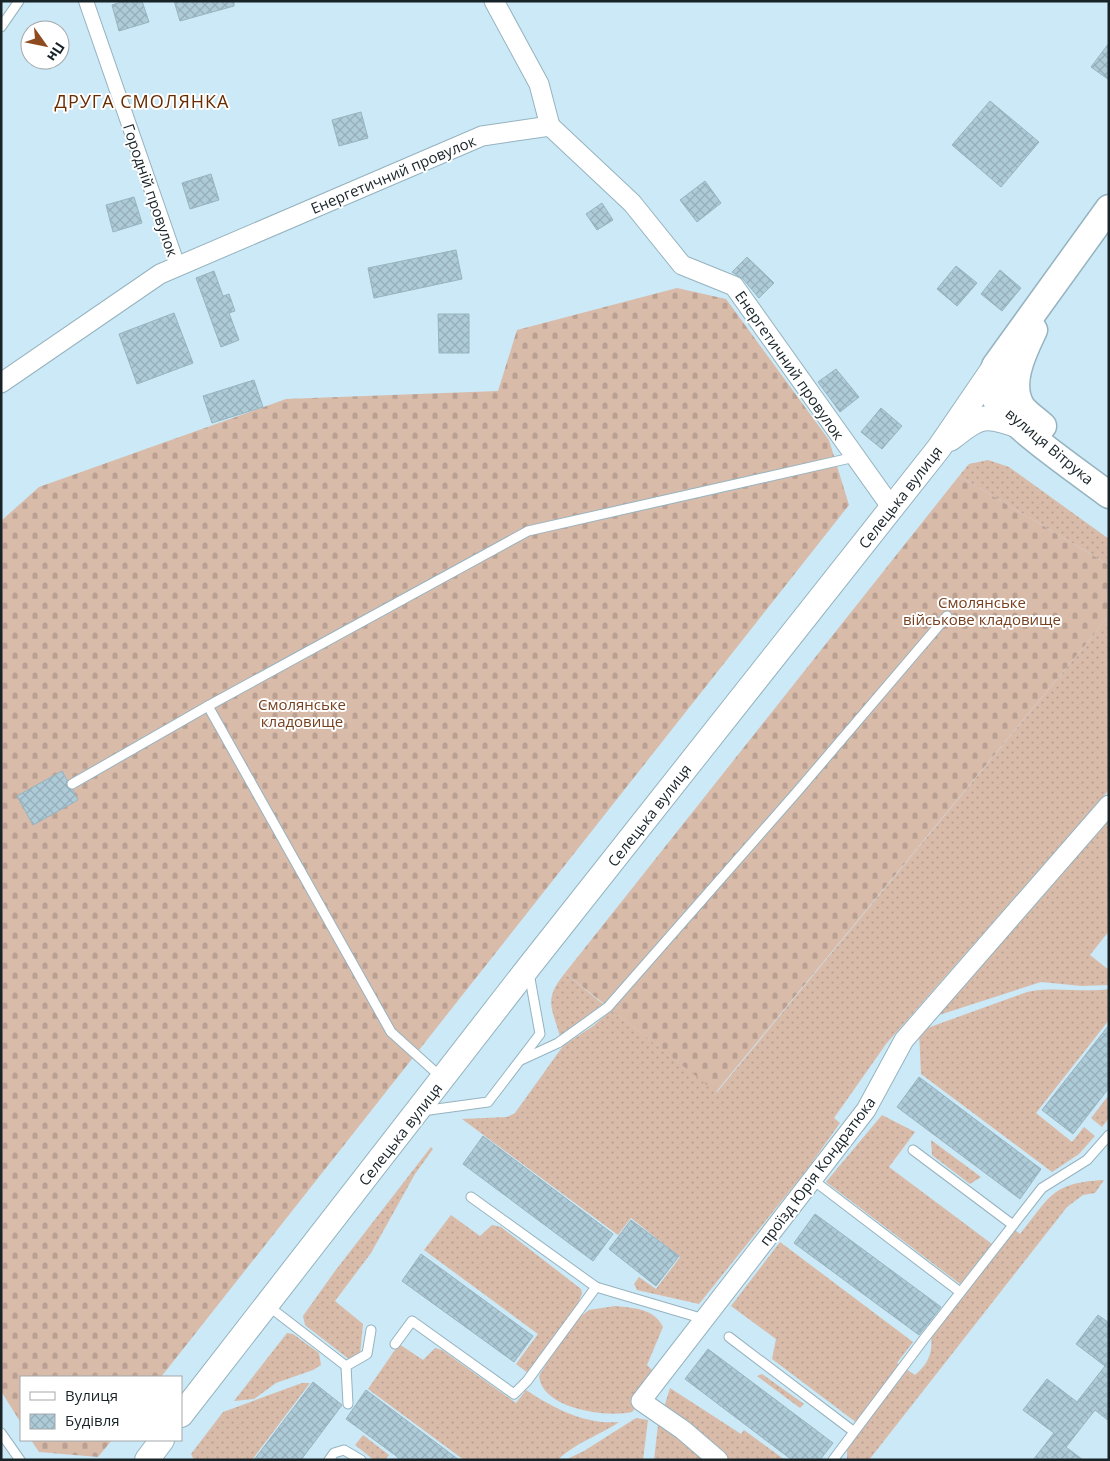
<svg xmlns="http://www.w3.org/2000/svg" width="1110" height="1461" font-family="'Open Sans',sans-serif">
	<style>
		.grass { fill: url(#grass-dots) }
		.cemetery { fill: url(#cemetery-stones) }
		.building { fill: url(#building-cross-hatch); stroke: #97b4c0 }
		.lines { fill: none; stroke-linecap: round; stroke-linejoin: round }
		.service-casing { stroke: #96b3bf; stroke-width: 11 }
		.pedestrian-casing { stroke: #96b3bf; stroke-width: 16 }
		.minor-casing { stroke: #96b3bf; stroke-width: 21 }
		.tertiary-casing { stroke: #96b3bf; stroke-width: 26 }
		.secondary-casing { stroke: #96b3bf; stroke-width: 29 }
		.service { stroke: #fff; stroke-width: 9 }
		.pedestrian { stroke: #fff; stroke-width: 14 }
		.minor { stroke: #fff; stroke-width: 19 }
		.tertiary { stroke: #fff; stroke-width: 24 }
		.secondary { stroke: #fff; stroke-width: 26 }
		.labels { text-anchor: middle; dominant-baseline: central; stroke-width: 4; stroke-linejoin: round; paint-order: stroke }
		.street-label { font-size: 15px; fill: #182328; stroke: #fff }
		.park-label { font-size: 15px; fill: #77401f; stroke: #fff }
		.quarter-label { font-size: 18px; letter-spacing: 1px; fill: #692c00; stroke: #fff }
	</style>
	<defs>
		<pattern id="grass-dots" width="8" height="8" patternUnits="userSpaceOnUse" patternTransform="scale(1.25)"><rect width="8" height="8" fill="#d9bbaa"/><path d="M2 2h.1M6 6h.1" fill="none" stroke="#baa092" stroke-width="1.8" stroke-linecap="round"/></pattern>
		<pattern id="cemetery-stones" width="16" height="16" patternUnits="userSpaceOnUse" patternTransform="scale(1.25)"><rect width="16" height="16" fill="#d9bbaa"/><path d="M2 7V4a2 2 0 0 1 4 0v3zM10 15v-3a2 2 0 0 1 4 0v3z" fill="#baa092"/></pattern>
		<pattern id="building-cross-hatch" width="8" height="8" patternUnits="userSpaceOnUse" patternTransform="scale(1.25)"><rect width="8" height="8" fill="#aecbd8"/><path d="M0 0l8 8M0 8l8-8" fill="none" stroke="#95aeb9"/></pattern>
	</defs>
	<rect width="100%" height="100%" fill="#cbe9f6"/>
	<g class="grass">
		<path d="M988 460 1009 467 1109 539V565L959 476 969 464Z"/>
		<path d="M1109 616V790L886 1044 834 1118 840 1123 808 1168 699 1304 637 1290 634 1284 639 1277 656 1289 680 1257 631 1218 618 1235 462 1119 507 1117 515 1113 563 1046 593 1026 612 1010 717 1092Z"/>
		<path d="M1109 819V931L1090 955 1109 970V985L1082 986 1041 982 936 1016Z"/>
		<path d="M565 973 603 1004 560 1036C551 1006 544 999 565 973Z"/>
		<path d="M1109 989V1020L1036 1113 1072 1142 1084 1127 1095 1136 1079 1154 1052 1172 921 1074 919 1031 1027 992C1053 986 1082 993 1109 989Z"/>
		<path d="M1109 1095V1118L1102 1127 1091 1118Z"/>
		<path d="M882 1115 915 1132 889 1167 992 1244 960 1284 826 1182Z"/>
		<path d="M931 1140 981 1177 970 1184 932 1155Z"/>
		<path d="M431 1147 433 1149 415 1174 371 1253 335 1301 363 1324 360 1355 350 1360 305 1325 303 1316 335 1271Z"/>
		<path d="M1104 1180 1095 1193 1083 1195 1067 1207 869 1460H847V1448L861 1426 772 1359 776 1339 731 1306 780 1242 913 1342 897 1363 915 1375C928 1364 933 1353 931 1337L1015 1230 1020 1234C1051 1196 1051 1183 1104 1180Z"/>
		<path d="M451 1215 480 1236 492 1225 501 1227 581 1289 582 1294 578 1303 528 1373 516 1364 538 1334 424 1250Z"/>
		<path d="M615 1306C633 1308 654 1308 663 1327L647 1365 658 1376 632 1412C607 1418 542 1409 539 1376L557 1346 580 1317 589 1310Z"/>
		<path d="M287 1333 293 1334 319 1353 321 1365 313 1370 276 1383 254 1399 234 1401Z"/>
		<path d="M399 1344 423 1360 435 1348 442 1350 516 1403 526 1390C553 1408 585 1425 619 1422 600 1435 573 1444 558 1460H464L368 1389Z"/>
		<path d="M762 1374 804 1404 800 1408 757 1376Z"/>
		<path d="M302 1383H310L252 1460H194L191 1454 223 1412Z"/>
		<path d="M670 1388 741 1434 744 1430 785 1460H727L663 1411Z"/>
		<path d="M636 1418 648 1420 643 1460H565L584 1451Z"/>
		<path d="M658 1425 682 1435 709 1460H654Z"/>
		<path d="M363 1435 389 1455 385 1460H374L355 1445Z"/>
	</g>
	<g class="cemetery">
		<path d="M677 288 726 299 829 440 849 505 161 1377H21V1423L1 1391V521L39 487 286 399 498 391 517 330Z"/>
		<path d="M959 476 1109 565V616L716 1092 565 973Z"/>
		<path d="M31 1440H112L98 1457 39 1452Z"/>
	</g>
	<g class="building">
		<path d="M124 1H142L149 22 119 31 112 5Z"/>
		<path d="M174 1H234V6L180 21Z"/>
		<path d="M1109 43V80L1091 67Z"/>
		<path d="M990 101 1039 142 1001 187 952 145Z"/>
		<path d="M361 112 368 138 339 146 332 120Z"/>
		<path d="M211 174 219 200 190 209 182 183Z"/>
		<path d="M705 181 721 203 697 222 680 200Z"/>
		<path d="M134 197 142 223 113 232 106 205Z"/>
		<path d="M602 203 613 220 597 230 586 214Z"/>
		<path d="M456 250 462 279 374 298 368 268Z"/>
		<path d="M747 257 774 283 759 298 743 279 732 272Z"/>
		<path d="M956 266 977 283 957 306 937 289Z"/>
		<path d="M1000 270 1021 288 1002 311 981 294Z"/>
		<path d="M214 271 223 296 229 294 235 311 229 313 239 340 221 347 196 278Z"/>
		<path d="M174 313 193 363 137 384 119 334Z"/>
		<path d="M438 314H469V353H439Z"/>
		<path d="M836 369 859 397 840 412 818 382Z"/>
		<path d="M254 380 263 407 212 423 203 396Z"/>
		<path d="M881 408 902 426 882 449 861 432Z"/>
		<path d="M62 771 67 780 66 787 73 790 78 800 33 825 17 796Z"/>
		<path d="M1109 1025V1088L1073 1134 1042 1110Z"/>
		<path d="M919 1077 1041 1169 1020 1199 897 1107Z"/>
		<path d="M483 1136 613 1234 593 1261 463 1164Z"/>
		<path d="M815 1214 941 1307 919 1335 794 1243Z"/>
		<path d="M631 1220 679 1256 656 1286 609 1249Z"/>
		<path d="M421 1254 533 1336 514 1362 402 1281Z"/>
		<path d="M1098 1315 1109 1323V1421L1095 1410 1066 1447 1083 1460H1033L1054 1433 1023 1410 1047 1379 1077 1402 1105 1366 1076 1344Z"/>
		<path d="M708 1349 833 1443 820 1460H792L685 1379Z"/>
		<path d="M313 1382 342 1405 301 1460H254Z"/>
		<path d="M366 1390 459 1460H400L395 1455 346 1419Z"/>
	</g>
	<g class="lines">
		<defs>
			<g id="service">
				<path d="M1 27 19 1"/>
				<path d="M208 706 391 1032 442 1078"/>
				<path d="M72 784 208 706 528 531 855 457"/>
				<path d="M521 1060 558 1043 608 1007 796 793 947 616"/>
				<path d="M422 1111 488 1102 540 1034 529 973"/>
				<path d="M913 1150 1013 1225"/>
				<path d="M813 1180 960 1292"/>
				<path d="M471 1197 596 1287 704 1319"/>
				<path d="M267 1305 346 1366"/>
				<path d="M729 1337 853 1431"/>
				<path d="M395 1344 412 1321 514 1394 527 1381 596 1287"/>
				<path d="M346 1366 367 1354 371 1330"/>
				<path d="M346 1366 348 1404"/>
				<path d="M1 1433 20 1460"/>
				<path d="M329 1460 334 1453 344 1450 361 1460"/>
				<path d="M833 1460 924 1339 1042 1188 1087 1160 1109 1135"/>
			</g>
			<path id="pedestrian" d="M86 1 178 266"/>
			<g id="minor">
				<path d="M494 1 539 84 550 126"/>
				<path d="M550 126 632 203 682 265 734 286 892 508"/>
				<path d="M1 383 160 274 482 136 550 126"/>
				<path d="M718 1460 683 1430 641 1401 866 1110 904 1040 1109 805"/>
			</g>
			<g id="tertiary">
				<path d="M950 439C980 415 985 413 1021 427"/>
				<path d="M181 1415 528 968 939 448 995 366"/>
				<path d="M147 1460 162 1440"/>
			</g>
			<g id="secondary">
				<path d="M1109 208 995 366C993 378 990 388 996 400 1009 425 1083 475 1109 495"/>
				<path d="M1034 330C1024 351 1007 384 1022 407 1027 414 1037 420 1043 426"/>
			</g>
		</defs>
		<use href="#service" class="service-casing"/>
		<use href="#pedestrian" class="pedestrian-casing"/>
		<use href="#minor" class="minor-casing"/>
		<use href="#tertiary" class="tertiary-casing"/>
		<use href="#secondary" class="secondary-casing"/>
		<use href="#service" class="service"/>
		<use href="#pedestrian" class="pedestrian"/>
		<use href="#minor" class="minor"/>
		<use href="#tertiary" class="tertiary"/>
		<use href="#secondary" class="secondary"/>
	</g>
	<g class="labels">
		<g class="street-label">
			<text transform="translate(393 174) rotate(-23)">Енергетичний провулок</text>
			<text transform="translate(151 190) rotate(71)">Городній провулок</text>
			<text transform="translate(790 365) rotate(55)">Енергетичний провулок</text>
			<text transform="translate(1050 446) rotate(40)">вулиця Вітрука</text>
			<text transform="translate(900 497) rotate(-52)">Селецька вулиця</text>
			<text transform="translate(649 815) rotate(-52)">Селецька вулиця</text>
			<text transform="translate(400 1134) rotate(-52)">Селецька вулиця</text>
			<text transform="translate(817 1171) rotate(-53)">проїзд Юрія Кондратюка</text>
		</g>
		<g class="park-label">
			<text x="982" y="602">Смолянське<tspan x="982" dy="17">військове кладовище</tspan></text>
			<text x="302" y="704">Смолянське<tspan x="302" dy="17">кладовище</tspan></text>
		</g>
		<g class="quarter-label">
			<text x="142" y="101">ДРУГА СМОЛЯНКА</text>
		</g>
	</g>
	<rect width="1110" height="1461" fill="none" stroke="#182328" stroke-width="5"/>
	<rect x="20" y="1376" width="162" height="65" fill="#ffffff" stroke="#a3a7a9"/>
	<rect x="30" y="1392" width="25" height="8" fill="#ffffff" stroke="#a3a7a9"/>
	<text x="65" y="1401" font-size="15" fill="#182328">Вулиця</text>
	<rect x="30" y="1414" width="25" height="15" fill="url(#building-cross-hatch)" stroke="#a3a7a9"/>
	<text x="65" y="1426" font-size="15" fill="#182328">Будівля</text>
	<g transform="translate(45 45) rotate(123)"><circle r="24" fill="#ffffff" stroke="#a3a7a9"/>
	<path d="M0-4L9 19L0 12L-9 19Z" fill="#8f4b20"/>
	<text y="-8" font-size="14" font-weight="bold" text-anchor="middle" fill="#182328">Пн</text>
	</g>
</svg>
